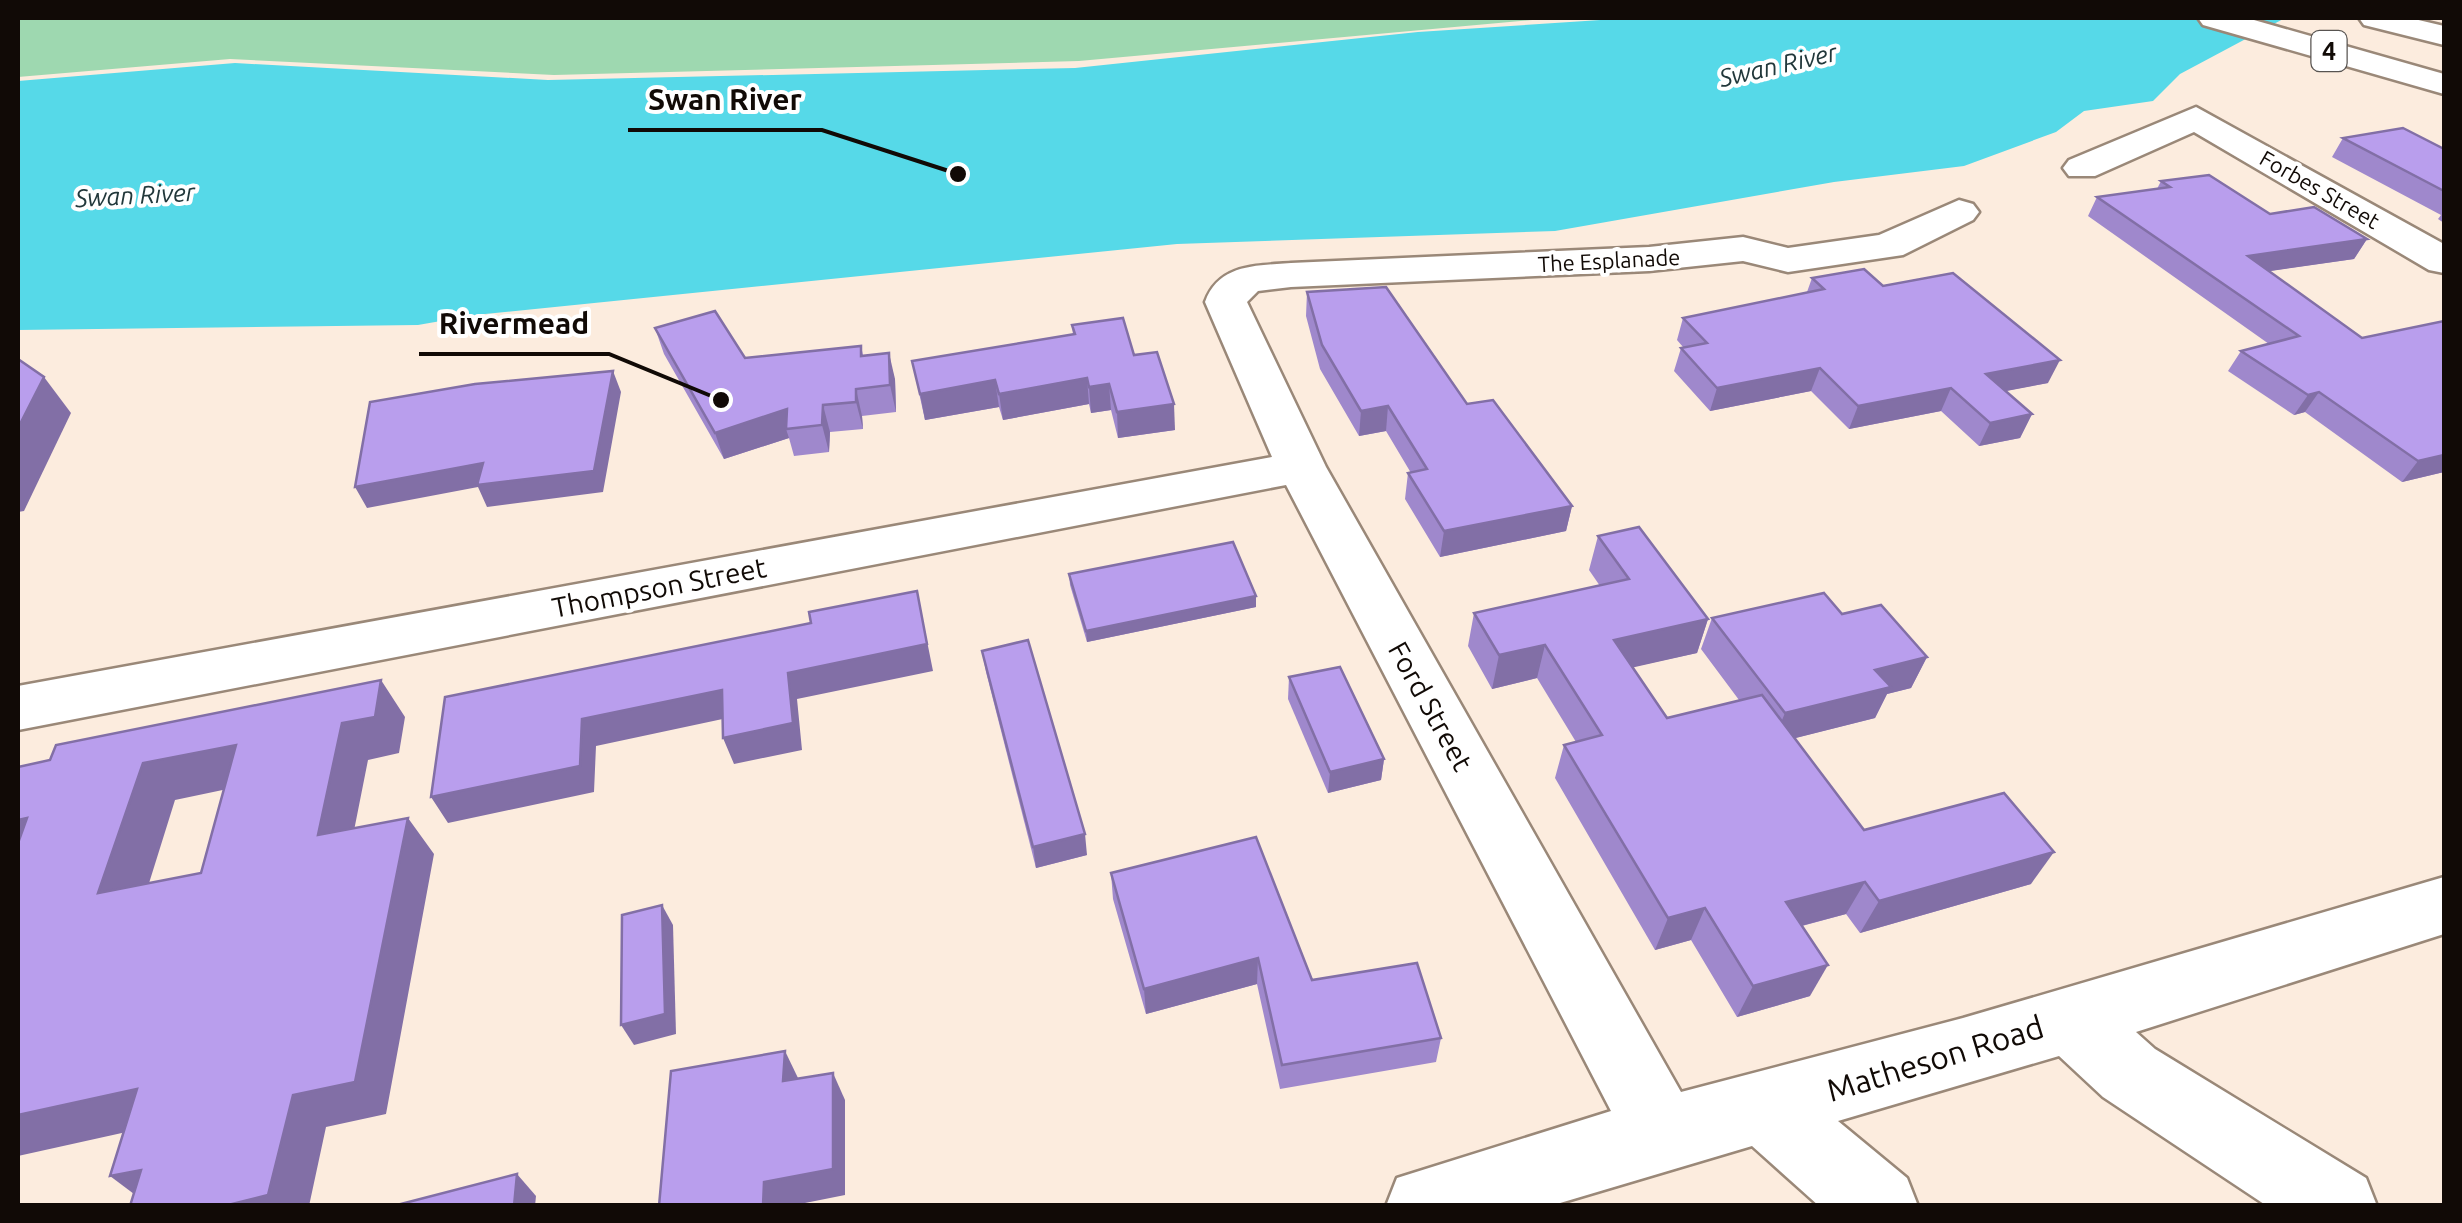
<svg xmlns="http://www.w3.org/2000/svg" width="2462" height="1223" font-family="Ubuntu,sans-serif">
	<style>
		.green { fill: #9ed8b0 }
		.water { fill: #56d9e8 }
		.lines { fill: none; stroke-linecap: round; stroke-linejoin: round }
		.minor-casing { stroke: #9a8878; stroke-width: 5 }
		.highway-casing { stroke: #9a8878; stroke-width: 5 }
		.minor { fill: #fff; fill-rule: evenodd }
		.highway { fill: #fff; fill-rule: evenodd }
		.wall { fill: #9f88cc }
		.shaded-wall { fill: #826fa6 }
		.building { fill: #b99eed; stroke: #826fa6; stroke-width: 2.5; fill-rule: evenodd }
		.labels { text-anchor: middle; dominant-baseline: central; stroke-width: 8; stroke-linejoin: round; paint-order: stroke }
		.far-street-label { font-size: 22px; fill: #110a06; stroke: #fff }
		.shield { fill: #fff; stroke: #585451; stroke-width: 2.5 }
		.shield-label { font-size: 25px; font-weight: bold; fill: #110a06 }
		.far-water-label { font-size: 25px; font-style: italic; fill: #22383b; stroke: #fff }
		.street-label { font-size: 28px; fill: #110a06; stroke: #fff }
		.near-street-label { font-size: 32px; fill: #110a06; stroke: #fff }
		.leader { fill: none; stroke: #110a06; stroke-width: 4 }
		.callout-dot { fill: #110a06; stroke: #fff; stroke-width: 4 }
		.callout-label { font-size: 30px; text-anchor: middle; font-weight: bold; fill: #110a06; stroke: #fff; stroke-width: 8; stroke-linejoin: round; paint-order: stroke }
	</style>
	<rect width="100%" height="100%" fill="#fcecde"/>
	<path class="green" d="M18 18H1555L1079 61 554 75 230 59 18 77Z"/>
	<path class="water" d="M1631 18H2285L2180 74 2153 101 2084 111 2056 132 1964 166 1834 182 1555 231 1177 244 475 315 418 325 18 330V81L235 63 548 80 1075 68 1418 32Z"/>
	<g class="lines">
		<defs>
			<g id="minor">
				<path d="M2196 107 2444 244V273L2429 270 2194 132 2095 176H2069L2063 168 2069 160Z"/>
				<path d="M1959 200 1973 204 1979 212 1973 220 1903 255 1788 272 1743 261 1649 271 1291 287 1258 291 1247 302 1326 467 1681 1092 1963 1018 2444 877V934L2136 1032 2155 1049 2366 1178 2377 1206H2267L2103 1097 2059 1056 1838 1121 1907 1178 1918 1206H1819L1752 1146 1550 1206H1386L1397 1178 1611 1111 1286 485 18 730V686L1272 457 1205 302C1219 264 1255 266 1291 263L1649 247 1743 237 1788 248 1879 235Z"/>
			</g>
			<g id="highway">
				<path d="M2198 18H2247L2444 74V94L2203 25Z"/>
				<path d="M2359 18H2410L2444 26V45L2364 25Z"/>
			</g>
		</defs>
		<use href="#minor" class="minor-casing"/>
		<use href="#highway" class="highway-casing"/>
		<use href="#minor" class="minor"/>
		<use href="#highway" class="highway"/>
	</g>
	<g class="wall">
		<path d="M2343 138 2444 149V223L2438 219 2441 215 2332 157Z"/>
		<path d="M2161 181 2270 214 2367 239 2354 259 2269 271 2444 472 2402 482 2305 412 2294 415 2228 371 2241 351 2269 344 2088 216 2097 197 2157 189Z"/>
		<path d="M1812 278 1883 286 2048 383 2005 391 2032 414 2020 438 1979 446 1941 411 1849 429 1811 391 1710 411 1674 371 1681 348 1683 347 1677 340 1683 318 1807 292Z"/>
		<path d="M1307 292 1467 404 1572 506 1566 531 1440 557 1405 499 1408 473H1411L1386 431 1359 436 1320 369 1306 316Z"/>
		<path d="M1072 325 1134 355 1175 430 1118 438 1111 410 1091 413 1089 404 1003 420 999 407 925 420 912 361 1073 335Z"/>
		<path d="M655 328 745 358 861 346 863 355 895 379 896 412 862 416 863 429 830 432 829 452 794 456 789 438 724 459 664 354Z"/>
		<path d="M1598 536 1708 619 1697 653 1632 667 1667 718 1739 700 1701 649 1712 618 1842 614 1927 657 1911 688 1887 694 1875 718 1795 738 1864 830 2031 884 1860 933 1846 914 1802 926 1810 996 1737 1017 1691 940 1655 950 1555 778 1564 745 1576 742 1537 678 1492 689 1468 646 1474 613 1600 586 1589 570Z"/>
		<path d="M1069 574 1256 596V607L1087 642 1070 585Z"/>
		<path d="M982 651 1087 855 1036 868 986 672Z"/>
		<path d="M1289 677 1384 759 1381 780 1328 793 1288 699Z"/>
		<path d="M1111 873 1312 980 1441 1038 1436 1062 1280 1089 1257 984 1146 1014 1113 899Z"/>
	</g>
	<g class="shaded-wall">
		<path d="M2367 239 2354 259 2236 276 2248 256Z"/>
		<path d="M889 353 895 379 896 412 890 385Z"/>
		<path d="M2060 360 2048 383 1975 397 1986 374Z"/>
		<path d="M1820 368 1811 391 1710 411 1717 388Z"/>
		<path d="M613 371 621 392 603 492 487 507 478 487 367 508 355 487Z"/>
		<path d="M44 377 71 413 24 511 18 512V428Z"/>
		<path d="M1087 378 1089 404 1003 420 999 394Z"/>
		<path d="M995 380 999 407 925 420 920 394Z"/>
		<path d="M1109 384 1111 410 1091 413 1089 387Z"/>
		<path d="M1951 388 1941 411 1849 429 1858 406Z"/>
		<path d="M856 389 862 416 863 429 856 402Z"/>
		<path d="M2319 392 2305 412 2294 415 2308 395Z"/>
		<path d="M1174 404 1175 430 1118 438 1117 412Z"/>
		<path d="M823 405 830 432 829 452 822 425Z"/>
		<path d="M1388 406 1386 431 1359 436 1361 411Z"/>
		<path d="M787 409 786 429 789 438 724 459 715 433Z"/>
		<path d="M2032 414 2020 438 1979 446 1990 423Z"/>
		<path d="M2444 455V472L2402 482 2418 461Z"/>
		<path d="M1572 506 1566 531 1440 557 1444 531Z"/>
		<path d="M917 591 933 671 797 699 802 750 734 764 723 738 788 673Z"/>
		<path d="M1256 596V607L1087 642 1086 631Z"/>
		<path d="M1708 619 1697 653 1604 674 1614 640Z"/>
		<path d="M1545 645 1537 678 1492 689 1499 655Z"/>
		<path d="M1927 657 1911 688 1887 694 1875 718 1772 744 1785 713 1875 670Z"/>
		<path d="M381 680 405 717 399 753 368 760 346 871 318 835 342 723Z"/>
		<path d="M722 690 732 717 596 746 594 792 448 823 431 797 582 719Z"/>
		<path d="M236 745 265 781 175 800 135 928 98 893 143 763Z"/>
		<path d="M1384 759 1381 780 1328 793 1330 772Z"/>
		<path d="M27 818 18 864V820Z"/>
		<path d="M408 818 434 854 386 1114 326 1127 309 1206H224L293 1095Z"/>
		<path d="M1085 834 1087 855 1036 868 1033 847Z"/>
		<path d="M2054 852 2031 884 1860 933 1879 901Z"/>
		<path d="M1865 882 1846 914 1770 934 1786 902Z"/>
		<path d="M662 905 673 925 676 1034 634 1045 621 1025Z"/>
		<path d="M1705 908 1691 940 1655 950 1668 918Z"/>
		<path d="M1258 958 1257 984 1146 1014 1144 989Z"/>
		<path d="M1828 965 1810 996 1737 1017 1753 986Z"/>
		<path d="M785 1051 798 1078 783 1081Z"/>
		<path d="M833 1073 845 1100V1195L790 1206H763L764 1182Z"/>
		<path d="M137 1089 176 1121 18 1156V1115Z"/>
		<path d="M141 1170 150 1206 110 1176Z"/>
		<path d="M517 1174 536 1196 535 1206H514Z"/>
	</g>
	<g class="building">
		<path d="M2403 128 2444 149V191L2343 138Z"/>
		<path d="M2209 175 2270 214 2314 207 2367 239 2248 256 2362 338 2444 321V455L2418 461 2319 392 2308 395 2241 351 2299 336 2097 197 2170 187 2161 181Z"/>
		<path d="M1864 269 1883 286 1953 273 2060 360 1986 374 2032 414 1990 423 1951 388 1858 406 1820 368 1717 388 1681 348 1707 343 1683 318 1824 289 1812 278Z"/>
		<path d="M1386 287 1467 404 1493 400 1572 506 1444 531 1408 473 1427 469 1388 406 1361 411 1322 345 1307 292Z"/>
		<path d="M715 311 745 358 861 346V356L889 353 890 385 856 389V402L823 405 822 425 786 429 787 409 715 433 655 328Z"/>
		<path d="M1123 318 1134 355 1157 352 1174 404 1117 412 1109 384 1089 387 1087 378 999 394 995 380 920 394 912 361 1075 334 1072 325Z"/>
		<path d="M18 359 44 377 18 428Z"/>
		<path d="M613 371 594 471 477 485 483 463 355 487 370 402 475 384Z"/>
		<path d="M1639 527 1708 619 1614 640 1667 718 1762 695 1864 830 2004 793 2054 852 1879 901 1865 882 1786 902 1828 965 1753 986 1705 908 1668 918 1564 745 1602 735 1545 645 1499 655 1474 613 1629 579 1598 536Z"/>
		<path d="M1233 542 1256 596 1086 631 1069 574Z"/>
		<path d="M917 591 927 644 788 673 793 723 723 738 722 690 582 719 580 766 431 797 445 697 811 623 809 612Z"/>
		<path d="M1824 593 1842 614 1881 605 1927 657 1875 670 1891 687 1785 713 1712 618Z"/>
		<path d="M1028 640 1085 834 1033 847 982 651Z"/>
		<path d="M1340 667 1384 759 1330 772 1289 677Z"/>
		<path d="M381 680 375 717 342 723 318 835 408 818 355 1082 293 1095 268 1195 224 1206H130L141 1170 110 1176 137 1089 18 1115V843L27 818 18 820V767L50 760 56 745ZM236 745 201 873 98 893 143 763Z"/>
		<path d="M1256 837 1312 980 1417 963 1441 1038 1282 1065 1258 958 1144 989 1111 873Z"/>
		<path d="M662 905 665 1014 621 1025 622 915Z"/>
		<path d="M785 1051 783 1081 833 1073V1169L764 1182 763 1206H659L671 1071Z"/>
		<path d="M517 1174 514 1206H393Z"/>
	</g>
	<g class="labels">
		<g class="far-street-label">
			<text transform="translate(2320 189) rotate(30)">Forbes Street</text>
			<text transform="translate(1609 260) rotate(-3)">The Esplanade</text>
		</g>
		<rect class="shield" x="2311.5" y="31" width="35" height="40" rx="8"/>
		<g class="shield-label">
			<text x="2329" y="51">4</text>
		</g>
		<g class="far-water-label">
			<text transform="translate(1778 65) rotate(-13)">Swan River</text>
			<text transform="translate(135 195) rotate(-3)">Swan River</text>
		</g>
		<g class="street-label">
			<text transform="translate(659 587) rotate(-11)">Thompson Street</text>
			<text transform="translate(1431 706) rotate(61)">Ford Street</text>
		</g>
		<g class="near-street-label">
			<text transform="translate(1935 1058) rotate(-17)">Matheson Road</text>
		</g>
	</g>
	<path class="leader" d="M958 174L822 130H628M721 400L609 354H419"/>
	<g class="callout-dot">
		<circle cx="958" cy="174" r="10"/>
		<circle cx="721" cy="400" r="10"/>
	</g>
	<g class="callout-label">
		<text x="725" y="110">Swan River</text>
		<text x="514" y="334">Rivermead</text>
	</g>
	<rect width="2462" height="1223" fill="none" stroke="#110a06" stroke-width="40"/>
</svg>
